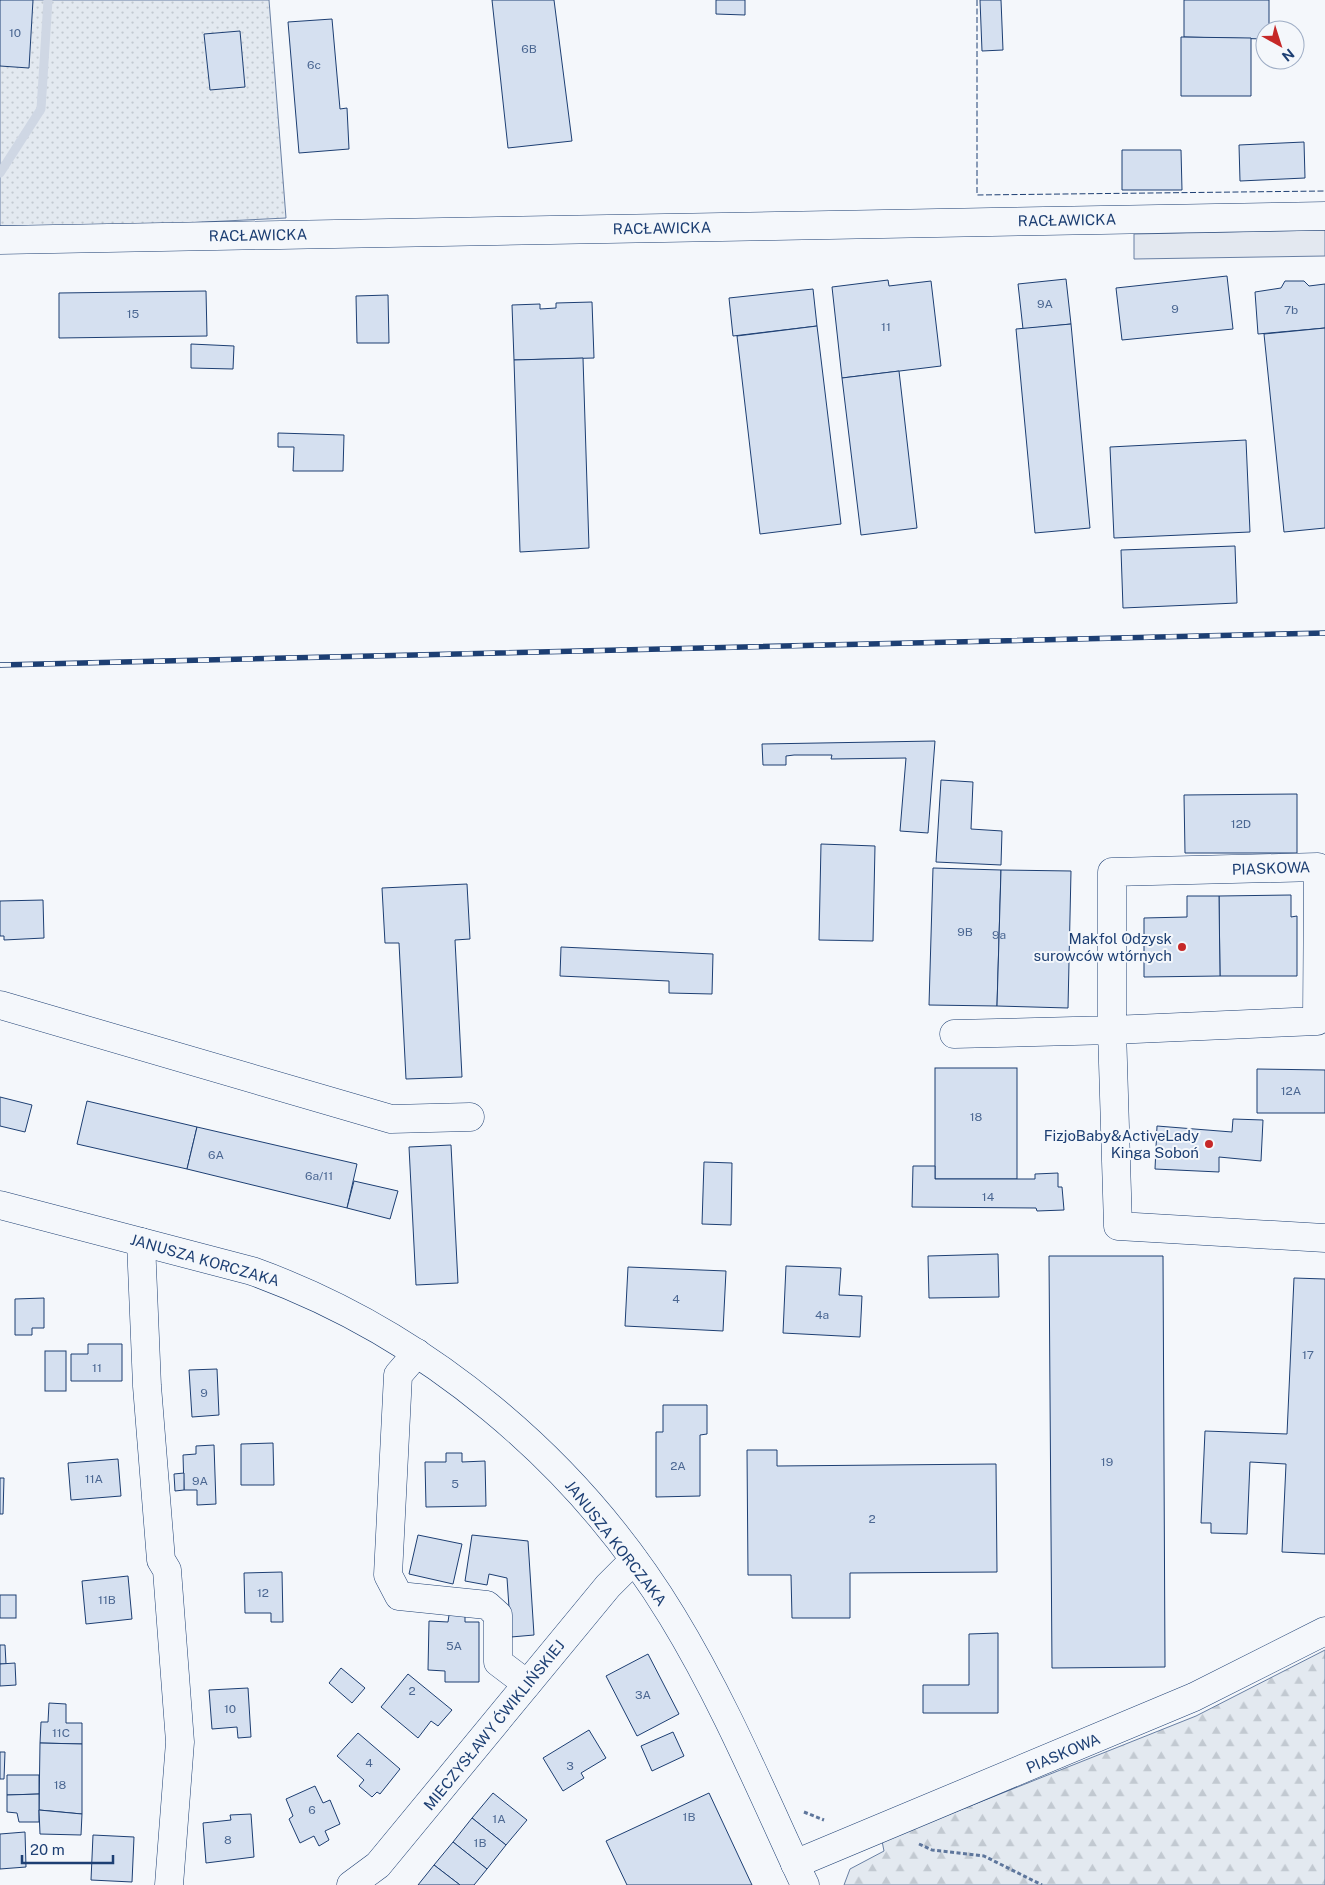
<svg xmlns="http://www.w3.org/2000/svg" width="1325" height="1885" font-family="'Public Sans',sans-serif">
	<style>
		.grass { fill: url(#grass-dots); stroke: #687fa3 }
		.forest { fill: url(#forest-firs); stroke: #687fa3 }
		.parking { fill: #e3e8f0; stroke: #687fa3 }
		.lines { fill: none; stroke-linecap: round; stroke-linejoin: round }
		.stream { stroke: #cfd7e4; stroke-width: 9 }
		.building { fill: #d5e0f0; stroke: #1d3f73 }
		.minor-casing { stroke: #1d3f73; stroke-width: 29 }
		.path { stroke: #5e769c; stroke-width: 3; stroke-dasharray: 4 2.5; stroke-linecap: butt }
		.minor { stroke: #f4f7fb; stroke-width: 28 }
		.rail-casing { stroke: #1d3f73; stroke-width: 5.5 }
		.rail { stroke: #f4f7fb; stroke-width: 4; stroke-dasharray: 11; stroke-linecap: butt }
		.fence { stroke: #1d3f73; stroke-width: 1; stroke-dasharray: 6 2.5; stroke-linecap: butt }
		.poi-dot { fill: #c62828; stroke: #f4f7fb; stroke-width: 2 }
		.labels { text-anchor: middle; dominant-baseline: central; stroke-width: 4; stroke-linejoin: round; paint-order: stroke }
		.number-label { font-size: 12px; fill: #4b6792 }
		.street-label { font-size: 15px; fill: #1d3f73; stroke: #f4f7fb }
		.poi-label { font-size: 15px; fill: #1d3f73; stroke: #f4f7fb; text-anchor: end }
	</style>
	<defs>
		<pattern id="grass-dots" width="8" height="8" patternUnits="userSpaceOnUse" patternTransform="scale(1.25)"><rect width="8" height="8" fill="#e3e9f0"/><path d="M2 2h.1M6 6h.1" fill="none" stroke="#c2c9d1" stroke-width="1.8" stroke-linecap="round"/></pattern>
		<pattern id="forest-firs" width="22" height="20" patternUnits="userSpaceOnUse" patternTransform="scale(1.25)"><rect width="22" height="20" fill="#e3e9f0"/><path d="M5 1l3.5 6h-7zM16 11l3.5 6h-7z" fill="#c2c9d1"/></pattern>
	</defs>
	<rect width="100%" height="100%" fill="#f4f7fb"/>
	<path class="grass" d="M0 0H269L286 218 144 225 0 226Z"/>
	<path class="forest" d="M1325 1650V1885H844L850 1869 884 1851 882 1841 1196 1716Z"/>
	<path class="parking" d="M1325 230V256L1134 259V234Z"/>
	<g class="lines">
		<path class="stream" d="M0 173 41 109 48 0"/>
	</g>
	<g class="building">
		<path d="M0 0H33L29 68 0 66Z"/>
		<path d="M492 0H554L572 141 508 148Z"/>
		<path d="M716 0H745V15L716 14Z"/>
		<path d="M980 0H1001L1003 50 982 51Z"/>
		<path d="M1184 0H1269V30H1265V39L1184 37Z"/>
		<path d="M332 19 340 109 347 108 349 149 299 153 288 22Z"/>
		<path d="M240 31 245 87 210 90 204 34Z"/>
		<path d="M1181 37 1251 38V96H1181Z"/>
		<path d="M1304 142 1305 178 1240 181 1239 145Z"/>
		<path d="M1122 150H1181L1182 190H1122Z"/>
		<path d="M1227 276 1233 329 1122 340 1116 288Z"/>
		<path d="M1066 279 1071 324 1023 329 1018 284Z"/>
		<path d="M888 280 889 286 931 281 941 366 842 378 832 287Z"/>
		<path d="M1285 281H1304L1309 286 1325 284V328L1258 334 1255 292 1281 288Z"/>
		<path d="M813 289 817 326 733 336 729 298Z"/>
		<path d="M206 291 207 336 59 338V293Z"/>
		<path d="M388 295 389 343H357L356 296Z"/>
		<path d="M592 302 594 358 514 360 512 305 540 304V309L556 308V303Z"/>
		<path d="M1071 324 1090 528 1035 533 1016 329Z"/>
		<path d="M817 326 841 524 760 534 737 336Z"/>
		<path d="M1325 328V528L1284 532 1264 334Z"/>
		<path d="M191 344 234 346 233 369 191 368Z"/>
		<path d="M583 358 589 548 520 552 514 360Z"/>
		<path d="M899 371 917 528 861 535 842 378Z"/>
		<path d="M278 433 344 435 343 471H293L294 447H278Z"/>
		<path d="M1246 440 1250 532 1114 538 1110 447Z"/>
		<path d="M1235 546 1237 603 1123 608 1121 550Z"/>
		<path d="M935 741 928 833 900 831 906 758 831 759 832 755H794L786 756V765H763L762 744Z"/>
		<path d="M941 780 973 782 971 829 1002 831 1001 865 936 862Z"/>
		<path d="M1297 794V853H1185L1184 795Z"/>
		<path d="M821 844 875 846 873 941 819 940Z"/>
		<path d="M933 868 1001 870 997 1006 929 1005Z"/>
		<path d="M1001 870 1071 871 1068 1008 997 1006Z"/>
		<path d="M467 884 470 939 455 940 462 1077 406 1079 399 943H385L382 888Z"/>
		<path d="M1291 895V917L1297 916V976H1220L1219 896Z"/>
		<path d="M1187 896H1219L1220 976 1144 977V918L1187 917Z"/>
		<path d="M43 900 44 938 4 940V936H0V901Z"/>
		<path d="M561 947 713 954 712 994 669 993V981L560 976Z"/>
		<rect x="935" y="1068" width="82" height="111"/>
		<path d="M1257 1069 1325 1070V1113H1257Z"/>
		<path d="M0 1097 32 1105 25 1132 0 1126Z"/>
		<path d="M87 1101 197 1127 187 1169 77 1144Z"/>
		<path d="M1233 1119 1263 1120 1261 1161 1219 1157V1172L1155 1169 1157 1126 1232 1132Z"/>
		<path d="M197 1127 357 1164 347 1208 187 1169Z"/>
		<path d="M451 1145 458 1283 416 1285 409 1147Z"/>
		<path d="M704 1162 732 1163 731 1225 702 1224Z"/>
		<path d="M913 1166H935V1179H1035V1174L1058 1173V1187H1062L1064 1210 1037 1211 1036 1208 912 1207Z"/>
		<path d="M354 1181 398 1191 390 1219 347 1208Z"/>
		<path d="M998 1254 999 1297 929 1298 928 1256Z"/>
		<path d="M1049 1256H1163L1165 1667 1052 1668Z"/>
		<path d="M786 1266 841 1268 839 1295 862 1296 860 1337 783 1333Z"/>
		<path d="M628 1267 726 1271 723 1331 625 1326Z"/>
		<path d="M1294 1278 1325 1279V1554L1282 1552 1286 1464 1250 1462 1247 1534 1211 1533V1523H1201L1205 1431 1287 1434Z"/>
		<path d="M44 1298V1328H32V1335H15V1299Z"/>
		<path d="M88 1344H122V1381H71V1354H88Z"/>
		<rect x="45" y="1351" width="21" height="40"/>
		<path d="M217 1369 219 1415 192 1417 189 1370Z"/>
		<path d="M663 1405H707V1434L700 1435V1496L656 1497V1432H663Z"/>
		<path d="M273 1443 274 1485H241V1444Z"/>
		<path d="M214 1445 216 1504 197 1505V1490H184L183 1455 196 1454V1446Z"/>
		<path d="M747 1450H777V1466L996 1464 997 1572 850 1573V1618H792L791 1575H748Z"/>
		<path d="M446 1453H462V1462L485 1461 486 1506 426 1507 425 1462H446Z"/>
		<path d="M118 1459 121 1496 71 1500 68 1463Z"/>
		<path d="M184 1473V1490L175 1491 174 1474Z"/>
		<path d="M0 1478H4L3 1514H0Z"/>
		<path d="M418 1535 462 1544 453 1584 409 1574Z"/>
		<path d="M472 1535 528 1541 534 1635 511 1637 507 1578 489 1574 487 1585 465 1581Z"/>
		<path d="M282 1572 283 1622H271V1613H245L244 1573Z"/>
		<path d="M128 1576 132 1619 86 1624 82 1581Z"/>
		<rect x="0" y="1595" width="16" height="23"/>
		<path d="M449 1615H465V1622H479V1682H445V1671L428 1670 429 1621 448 1622Z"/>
		<path d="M998 1633V1713H923V1685H969V1634Z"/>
		<path d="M0 1645H5L6 1664H0Z"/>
		<path d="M648 1654 679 1714 637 1736 606 1676Z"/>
		<path d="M15 1663 16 1685 0 1686V1664Z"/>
		<path d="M341 1668 365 1688 352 1703 329 1683Z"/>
		<path d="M408 1674 452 1710 438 1726 431 1721 418 1738 381 1707Z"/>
		<path d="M248 1688 251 1737 238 1738 237 1727 212 1729 209 1690Z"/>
		<path d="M49 1703 66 1704V1723H82V1744L40 1743 41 1722H48Z"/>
		<path d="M589 1730 606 1758 581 1773 584 1778 563 1791 543 1758Z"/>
		<path d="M673 1732 684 1756 652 1771 641 1746Z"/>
		<path d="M358 1733 400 1769 380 1794 377 1792 372 1797 359 1786 364 1780 337 1756Z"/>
		<path d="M40 1743 82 1744V1814L39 1810Z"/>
		<path d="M0 1752H5L4 1779H0Z"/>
		<path d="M7 1775H39V1794L7 1795Z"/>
		<path d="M315 1786 323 1803 330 1800 340 1824 325 1831 329 1840 319 1846 314 1836 300 1843 289 1819 293 1816 286 1799Z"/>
		<path d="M493 1793 527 1820 506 1845 472 1818Z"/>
		<path d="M709 1793 752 1885H627L606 1841Z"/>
		<path d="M39 1794V1822H19L17 1813 7 1812V1795Z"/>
		<path d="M39 1810 82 1814 81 1835 40 1834Z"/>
		<path d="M251 1814 254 1857 206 1863 203 1823 231 1820 230 1815Z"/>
		<path d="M472 1818 506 1845 487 1869 453 1842Z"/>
		<path d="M25 1832 26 1867 0 1869V1834Z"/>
		<path d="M93 1835 134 1837 132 1882 91 1880Z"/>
		<path d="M453 1842 487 1869 474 1885H460L434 1865Z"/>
		<path d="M434 1865 460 1885H418Z"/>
	</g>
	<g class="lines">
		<defs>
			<g id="minor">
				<path d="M0 240 1325 216"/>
				<path d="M0 1005 391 1119 470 1117"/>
				<path d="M954 1034 1112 1030V872L1318 867 1317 1021 1112 1030 1118 1226 1325 1238"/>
				<path d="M0 1205 252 1271C425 1333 577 1460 672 1616 724 1701 763 1795 805 1885"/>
				<path d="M141 1242 147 1386 161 1560 167 1570 180 1742 169 1885"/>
				<path d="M417 1353 398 1375 388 1575 399 1596 487 1605 498 1615V1662L527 1684"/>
				<path d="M795 1864 1194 1697 1325 1631"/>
				<path d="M351 1885 378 1865 608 1586 634 1560"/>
			</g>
		</defs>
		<use href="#minor" class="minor-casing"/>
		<g class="path">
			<path d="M804 1812 824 1820"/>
			<path d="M919 1844 932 1850 984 1856 1042 1885"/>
		</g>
		<use href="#minor" class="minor"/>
		<defs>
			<path id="rail" d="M0 665 1325 633"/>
		</defs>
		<use href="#rail" class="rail-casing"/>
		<use href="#rail" class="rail"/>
		<path class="fence" d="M977 0V195L1325 191"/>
	</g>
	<g class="poi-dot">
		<circle cx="1182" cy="947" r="5"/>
		<circle cx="1209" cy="1144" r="5"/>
	</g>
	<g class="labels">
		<g class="number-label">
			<text x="15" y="33">10</text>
			<text x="529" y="49">6B</text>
			<text x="314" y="65">6c</text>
			<text x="1045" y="304">9A</text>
			<text x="1175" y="309">9</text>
			<text x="1291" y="310">7b</text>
			<text x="133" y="314">15</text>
			<text x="886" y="327">11</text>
			<text x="1241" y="824">12D</text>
			<text x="965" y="932">9B</text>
			<text x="999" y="935">9a</text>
			<text x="1291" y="1091">12A</text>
			<text x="976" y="1117">18</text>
			<text x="216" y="1155">6A</text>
			<text x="319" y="1176">6a/11</text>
			<text x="988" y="1197">14</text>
			<text x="676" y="1299">4</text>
			<text x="822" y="1315">4a</text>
			<text x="1308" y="1355">17</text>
			<text x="97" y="1368">11</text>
			<text x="204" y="1393">9</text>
			<text x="1107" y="1462">19</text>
			<text x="678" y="1466">2A</text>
			<text x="94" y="1479">11A</text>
			<text x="200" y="1481">9A</text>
			<text x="455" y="1484">5</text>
			<text x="872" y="1519">2</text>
			<text x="263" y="1593">12</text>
			<text x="107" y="1600">11B</text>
			<text x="454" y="1646">5A</text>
			<text x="412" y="1691">2</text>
			<text x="643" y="1695">3A</text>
			<text x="230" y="1709">10</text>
			<text x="61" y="1733">11C</text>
			<text x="369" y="1763">4</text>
			<text x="570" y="1766">3</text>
			<text x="60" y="1785">18</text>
			<text x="312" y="1810">6</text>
			<text x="689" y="1817">1B</text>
			<text x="499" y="1819">1A</text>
			<text x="228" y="1840">8</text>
			<text x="480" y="1843">1B</text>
		</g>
		<g class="street-label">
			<text transform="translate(1067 220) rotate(-1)">RACŁAWICKA</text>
			<text transform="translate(662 228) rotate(-1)">RACŁAWICKA</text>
			<text transform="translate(258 235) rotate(-1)">RACŁAWICKA</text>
			<text transform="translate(1271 868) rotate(-2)">PIASKOWA</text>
			<text transform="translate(205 1260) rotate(16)">JANUSZA KORCZAKA</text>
			<text transform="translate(616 1543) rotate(52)">JANUSZA KORCZAKA</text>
			<text transform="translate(494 1725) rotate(-51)">MIECZYSŁAWY ĆWIKLIŃSKIEJ</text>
			<text transform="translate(1063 1753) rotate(-23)">PIASKOWA</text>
		</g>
		<g class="poi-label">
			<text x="1172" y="938">Makfol Odzysk<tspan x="1172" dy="17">surowców wtórnych</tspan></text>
			<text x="1199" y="1135">FizjoBaby&amp;ActiveLady<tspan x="1199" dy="17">Kinga Soboń</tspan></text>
		</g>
	</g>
	<g transform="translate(1280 45) rotate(141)"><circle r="24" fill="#f4f7fb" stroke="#9eadc5"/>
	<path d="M0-4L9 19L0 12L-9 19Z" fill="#c62828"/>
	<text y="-8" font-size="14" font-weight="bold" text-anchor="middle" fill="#1d3f73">N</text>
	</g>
	<path d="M22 1855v8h91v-8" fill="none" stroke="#1d3f73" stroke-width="2.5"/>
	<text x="30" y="1855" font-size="15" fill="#1d3f73" stroke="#f4f7fb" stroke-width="4" paint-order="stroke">20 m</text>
</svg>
